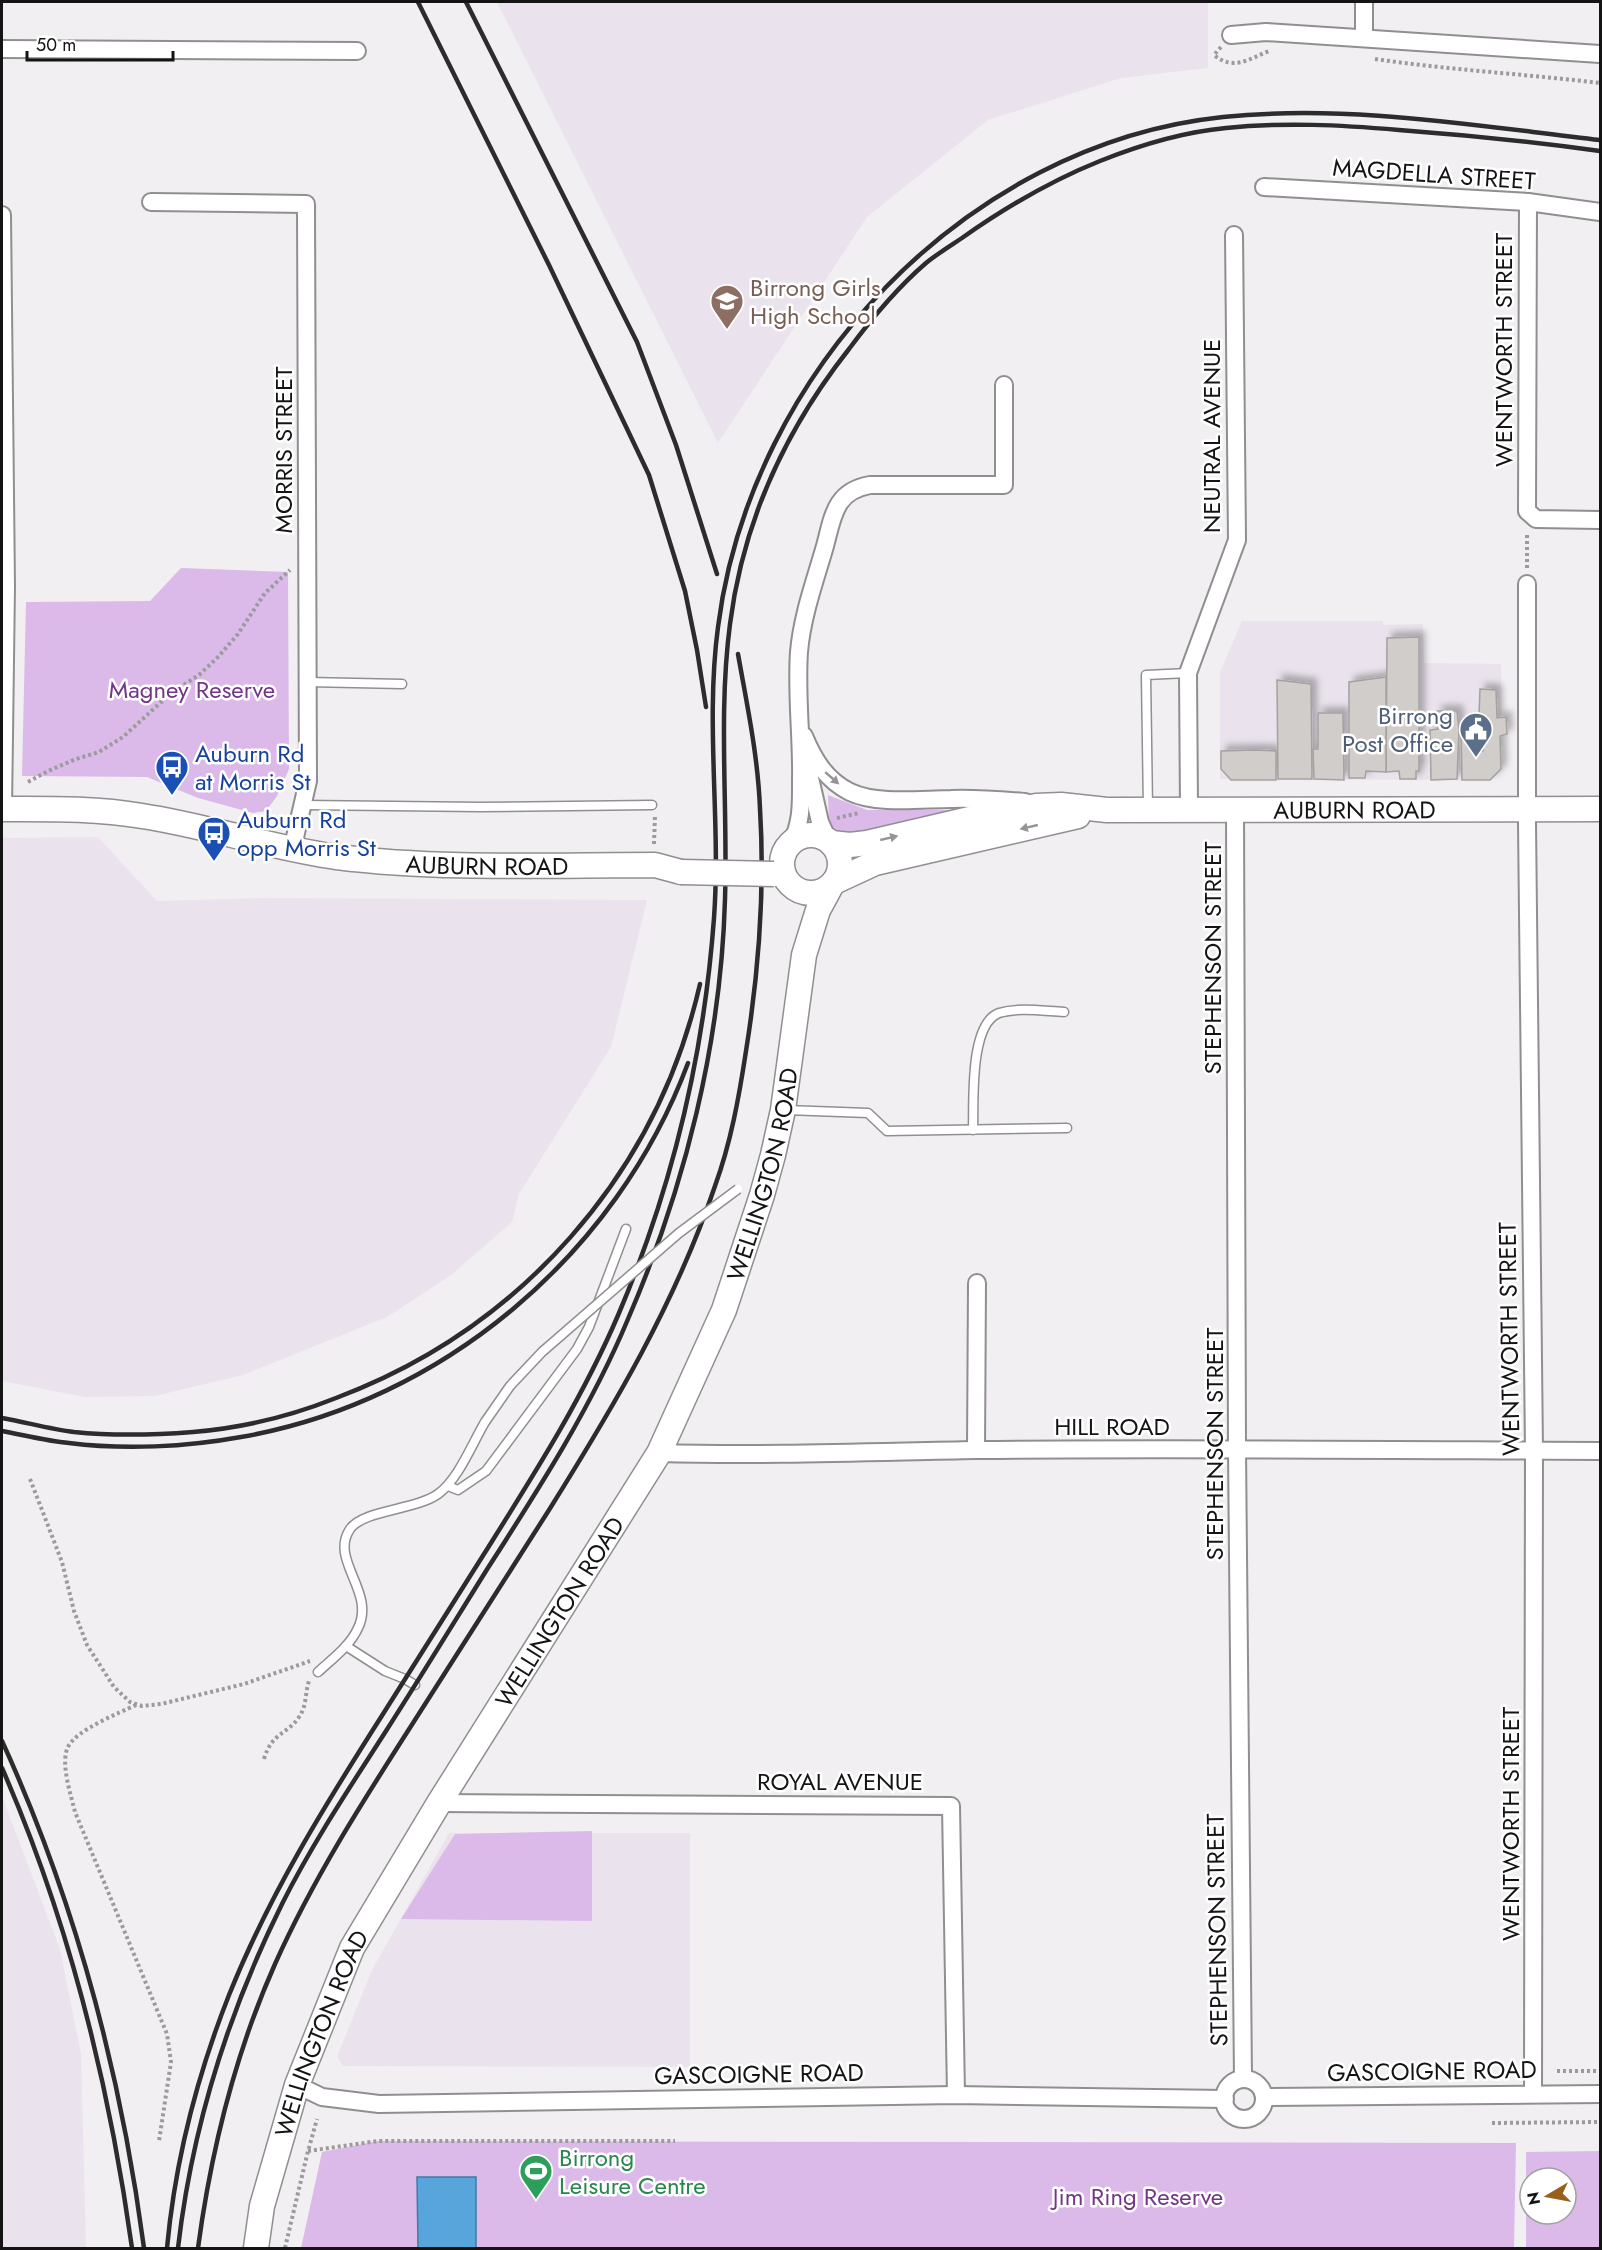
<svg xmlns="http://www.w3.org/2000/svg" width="1602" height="2250" font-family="Jost,sans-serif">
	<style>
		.built { fill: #eae3ed }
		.green { fill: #dbbae9; fill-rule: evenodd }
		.water { fill: #58a5db; stroke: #447aa0; stroke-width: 1.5 }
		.building { fill: #d1cdcb; stroke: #a4a19f; stroke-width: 1.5; filter: url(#shadow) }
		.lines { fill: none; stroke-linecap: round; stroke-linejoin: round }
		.lane-casing { stroke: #918e92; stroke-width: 11 }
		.street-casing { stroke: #918e92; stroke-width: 20 }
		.secondary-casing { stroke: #918e92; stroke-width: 27 }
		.path { stroke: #9c9a9c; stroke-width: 4; stroke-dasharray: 3 3; stroke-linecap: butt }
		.lane { stroke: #fff; stroke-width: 8 }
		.street { stroke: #fff; stroke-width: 16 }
		.secondary { stroke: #fff; stroke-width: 24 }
		.rail { stroke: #2d2c2d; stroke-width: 4.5 }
		.lane-bridge-casing { stroke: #918e92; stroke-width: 11; stroke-linecap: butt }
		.secondary-bridge-casing { stroke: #918e92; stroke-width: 27; stroke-linecap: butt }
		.lane-bridge { stroke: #fff; stroke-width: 8 }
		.secondary-bridge { stroke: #fff; stroke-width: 24 }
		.oneway { fill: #969596 }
		.labels { text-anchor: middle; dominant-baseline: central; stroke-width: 5; stroke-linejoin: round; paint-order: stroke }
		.street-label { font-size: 24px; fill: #151415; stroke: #fff }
		.education-label { font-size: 24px; fill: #785e54; stroke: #fff; text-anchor: start }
		.park-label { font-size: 24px; fill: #723688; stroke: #fff }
		.service-label { font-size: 24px; fill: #4e5e75; stroke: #fff; text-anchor: end }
		.transit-label { font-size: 24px; fill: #164399; stroke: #fff; text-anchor: start }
		.leisure-label { font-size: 24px; fill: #27864d; stroke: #fff; text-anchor: start }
	</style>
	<defs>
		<filter id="shadow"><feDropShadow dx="5.5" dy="-5.5" stdDeviation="3" flood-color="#0004"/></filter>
	</defs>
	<rect width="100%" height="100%" fill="#f1eff2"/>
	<g class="built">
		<path d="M497 2H1208V68L1121 78 988 120 867 217 718 443Z"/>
		<path d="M1242 621H1383V625L1423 624 1424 663 1501 664 1502 768 1491 780 1220 779V672Z"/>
		<path d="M98 837 157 901 267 898 647 900 611 1047 519 1194 512 1222 451 1275 387 1317 243 1375 155 1396 85 1397 2 1381V838Z"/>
		<path d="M3 1799 60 1949 81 2054 86 2248H2Z"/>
		<path d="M449 1833H690V2067L343 2066 337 2057 372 1970Z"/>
	</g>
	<g class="green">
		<path d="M181 568 288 572 289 769 277 796 266 811 253 813 198 798 147 777 22 776 26 602 150 601Z"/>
		<path d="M828 795 867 810H964L853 837 833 832 829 827Z"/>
		<path d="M592 1831V1921L401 1919 455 1834Z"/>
		<path d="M378 2141 1516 2143 1514 2248H301L322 2152Z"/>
		<path d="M1600 2151V2248H1526V2152ZM1530 2178H1566V2214H1530Z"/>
	</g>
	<path class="water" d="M417 2177H476V2248H418Z"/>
	<g class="building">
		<path d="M1419 637V771H1416V779H1400L1399 771 1386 772 1387 638Z"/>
		<path d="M1386 677V772L1366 771 1365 778H1349V682Z"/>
		<path d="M1277 680 1311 684 1312 779H1278Z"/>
		<path d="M1480 689 1496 690 1497 718 1506 717 1507 734 1500 736 1501 769 1490 780H1462L1461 730H1471L1472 745 1478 744 1479 751H1483V717L1479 716Z"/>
		<path d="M1437 711H1457L1459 729 1457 779 1431 780 1430 730 1438 729Z"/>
		<path d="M1318 713H1343L1344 780 1314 779 1313 749H1318Z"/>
		<path d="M1255 750 1276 751V780H1231L1221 769V751Z"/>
	</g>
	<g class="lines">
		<defs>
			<g id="lane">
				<path d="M308 682 402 684"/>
				<path d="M303 805 480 807 652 805"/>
				<path d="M1148 809 1146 675 1188 673"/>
				<path d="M786 1110 868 1113 887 1131 1067 1128"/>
				<path d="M973 1130C974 1103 969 1024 999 1013 1019 1007 1043 1011 1064 1012"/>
				<path d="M448 1486 458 1490 486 1471 577 1349 589 1327 626 1229"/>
				<path d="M346 1646 385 1671 405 1679 415 1685"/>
				<path d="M318 1672C332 1659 350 1646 358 1628 376 1592 329 1560 350 1529 363 1510 416 1510 438 1494 458 1480 472 1444 485 1422"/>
			</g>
			<g id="street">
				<path d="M1231 35 1266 32 1600 54"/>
				<path d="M1364 38V2"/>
				<path d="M2 49 357 51"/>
				<path d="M1264 187 1528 202 1600 212"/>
				<path d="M151 202 306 204 308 781 292 850"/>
				<path d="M1528 202 1527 511 1536 519 1600 520"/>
				<path d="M2 215 6 586 3 809"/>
				<path d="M1527 584V823L1534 1450 1533 2093"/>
				<path d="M804 736C814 760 826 780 850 792 877 805 922 799 951 799 976 798 1000 800 1025 802"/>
				<path d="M808 769 820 822 828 840"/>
				<path d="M1189 809 1188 673 1237 540 1234 235"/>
				<path d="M1235 809 1237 1449 1243 2079"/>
				<path d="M791 843C802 823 801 802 801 781 802 738 796 695 799 652 802 616 815 581 825 546 833 516 835 491 870 485H1004V385"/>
				<path d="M976 1450 977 1283"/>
				<path d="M659 1453C765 1456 870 1452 976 1450 1184 1448 1392 1450 1600 1451"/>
				<path d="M439 1803 951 1806 956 2095"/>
				<circle cx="1244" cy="2099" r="20"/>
				<path d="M297 2085 322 2097 379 2104 956 2095 1225 2099"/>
				<path d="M1264 2097 1600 2094"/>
			</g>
			<g id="secondary">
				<path id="s1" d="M2 809C49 809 95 808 142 816 208 826 271 848 337 857 442 870 549 865 655 865L681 872"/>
				<circle cx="811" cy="864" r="29"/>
				<path id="s2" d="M831 843 850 845 867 843 974 818 1036 806 1061 805 1107 810 1600 809"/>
				<path d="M834 882 875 863 1078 816"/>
				<path id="s3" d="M256 2248 262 2206 297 2085 352 1948 439 1803 659 1453 724 1310 762 1195 773 1155 783 1110 804 955 818 910 831 886"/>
			</g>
		</defs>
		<use href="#lane" class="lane-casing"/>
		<use href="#street" class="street-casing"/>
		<use href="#secondary" class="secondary-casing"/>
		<g class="path">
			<path d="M1221 47 1214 55C1234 71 1249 59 1269 51"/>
			<path d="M1375 59C1450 70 1525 74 1600 83"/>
			<path d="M1527 568V533"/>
			<path d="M28 782 48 771 76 759 99 752 123 737 171 693 199 675 218 657 238 634 265 593 290 570"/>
			<path d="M837 818 859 813"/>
			<path d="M654 844 655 815"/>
			<path d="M30 1479 62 1562 74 1611 87 1645 114 1687 130 1702 142 1706 161 1704 244 1684 310 1661"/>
			<path d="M136 1705C119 1713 76 1730 68 1747 60 1763 71 1795 75 1812L167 2034 171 2062 159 2141"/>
			<path d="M264 1759C272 1732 287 1735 299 1717 307 1706 305 1692 309 1681"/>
			<path d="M1557 2071H1600"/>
			<path d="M1492 2123 1600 2122"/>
			<path d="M308 2151 378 2141H675"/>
			<path d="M285 2248 307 2155 317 2119"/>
		</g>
		<use href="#lane" class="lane"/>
		<use href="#street" class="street"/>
		<use href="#secondary" class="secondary"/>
		<g class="rail">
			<path d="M418 2 549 265 649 475 685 591 697 650 706 707"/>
			<path d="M466 2 637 342 676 445 717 574"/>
			<path d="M2 1418C25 1422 50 1429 74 1432 113 1436 154 1435 193 1432 242 1428 291 1416 336 1398 520 1329 656 1176 700 984"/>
			<path d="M2 1431C24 1435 46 1441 69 1443 124 1450 186 1447 241 1437 443 1402 617 1254 688 1063"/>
			<path d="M2 1741C75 1901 121 2074 144 2248"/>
			<path d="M2 1768C69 1921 109 2083 132 2248"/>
			<path d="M167 2248C175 2162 197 2076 229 1995 269 1895 325 1805 383 1714 417 1661 450 1607 484 1554 533 1476 583 1398 619 1313 672 1188 704 1054 714 918 721 821 705 724 718 627 750 374 965 144 1223 117 1349 104 1476 126 1600 140"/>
			<path d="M178 2248C192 2127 228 2013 282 1904 312 1844 350 1787 386 1731 420 1678 453 1624 486 1571 538 1490 591 1408 628 1319 685 1187 721 1043 725 899 728 807 718 715 730 624 743 522 786 429 849 349 872 318 897 288 926 263 937 254 950 246 962 238 1006 207 1050 181 1100 161 1140 145 1183 132 1226 128 1284 122 1341 125 1399 130 1466 135 1534 142 1600 151"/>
			<path d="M198 2248C211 2151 235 2054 275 1964 313 1879 363 1801 413 1723 458 1652 504 1581 549 1510 614 1406 675 1304 715 1186 731 1142 739 1097 746 1051 759 970 765 890 760 809 758 756 747 705 738 654"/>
		</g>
		<defs>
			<path id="lane-bridge" d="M485 1422 510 1386 542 1352 679 1233 738 1189"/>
			<path id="secondary-bridge" d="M681 872 774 874"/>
		</defs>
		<use href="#lane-bridge" class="lane-bridge-casing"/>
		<use href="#secondary-bridge" class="secondary-bridge-casing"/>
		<use href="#lane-bridge" class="lane-bridge"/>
		<use href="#secondary-bridge" class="secondary-bridge"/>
	</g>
	<defs><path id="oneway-solid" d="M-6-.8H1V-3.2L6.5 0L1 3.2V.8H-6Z" transform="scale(1.5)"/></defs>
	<g class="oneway">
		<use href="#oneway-solid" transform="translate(832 778) rotate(41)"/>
		<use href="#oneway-solid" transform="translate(1029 827) rotate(167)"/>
		<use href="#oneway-solid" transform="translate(889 838) rotate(-13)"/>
	</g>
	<defs>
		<symbol id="school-pin" viewBox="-11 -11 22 30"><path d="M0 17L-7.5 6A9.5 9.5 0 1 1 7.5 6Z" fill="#8d6e63" stroke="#fff"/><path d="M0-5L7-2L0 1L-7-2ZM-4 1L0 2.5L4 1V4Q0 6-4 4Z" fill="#fff"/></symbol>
		<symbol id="civic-pin" viewBox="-11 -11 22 30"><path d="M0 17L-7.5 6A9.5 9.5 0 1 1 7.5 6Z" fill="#5c6f8a" stroke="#fff"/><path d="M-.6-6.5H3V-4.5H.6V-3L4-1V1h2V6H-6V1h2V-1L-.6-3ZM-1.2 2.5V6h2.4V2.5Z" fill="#fff"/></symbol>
		<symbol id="bus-pin" viewBox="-11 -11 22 30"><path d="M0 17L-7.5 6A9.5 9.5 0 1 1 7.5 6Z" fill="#1a4fb4" stroke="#fff"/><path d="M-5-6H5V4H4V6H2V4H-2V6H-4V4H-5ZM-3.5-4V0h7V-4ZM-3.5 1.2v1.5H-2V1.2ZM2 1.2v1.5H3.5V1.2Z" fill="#fff"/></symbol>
		<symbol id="stadium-pin" viewBox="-11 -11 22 30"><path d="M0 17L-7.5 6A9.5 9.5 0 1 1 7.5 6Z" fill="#2e9e5b" stroke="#fff"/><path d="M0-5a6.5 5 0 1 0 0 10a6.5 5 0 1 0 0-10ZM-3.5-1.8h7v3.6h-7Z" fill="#fff"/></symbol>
	</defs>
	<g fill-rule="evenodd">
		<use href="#school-pin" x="708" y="282" width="38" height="52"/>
		<use href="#civic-pin" x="1457" y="710" width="38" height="52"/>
		<use href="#bus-pin" x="153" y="748" width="38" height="52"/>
		<use href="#bus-pin" x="195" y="814" width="38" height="52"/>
		<use href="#stadium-pin" x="517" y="2152" width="38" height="52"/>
	</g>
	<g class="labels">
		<g class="street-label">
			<text transform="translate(1434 174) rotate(4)">MAGDELLA STREET</text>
			<text transform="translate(1503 350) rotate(-90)">WENTWORTH STREET</text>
			<text transform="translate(1211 436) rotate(-90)">NEUTRAL AVENUE</text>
			<text transform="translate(283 450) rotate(-90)">MORRIS STREET</text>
			<text stroke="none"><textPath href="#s2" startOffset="528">AUBURN ROAD</textPath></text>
			<text stroke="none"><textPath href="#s1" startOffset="490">AUBURN ROAD</textPath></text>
			<text transform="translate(1212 958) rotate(-90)">STEPHENSON STREET</text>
			<text stroke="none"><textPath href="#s3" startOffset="1197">WELLINGTON ROAD</textPath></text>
			<text transform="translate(1509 1339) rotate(-91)">WENTWORTH STREET</text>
			<text x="1112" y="1426">HILL ROAD</text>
			<text transform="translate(1214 1444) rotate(-90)">STEPHENSON STREET</text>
			<text stroke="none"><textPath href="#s3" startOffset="711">WELLINGTON ROAD</textPath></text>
			<text x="840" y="1781">ROYAL AVENUE</text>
			<text transform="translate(1510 1824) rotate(-90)">WENTWORTH STREET</text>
			<text transform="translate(1217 1930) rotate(-91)">STEPHENSON STREET</text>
			<text stroke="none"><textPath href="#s3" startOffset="225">WELLINGTON ROAD</textPath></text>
			<text transform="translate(1432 2071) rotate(-1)">GASCOIGNE ROAD</text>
			<text transform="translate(759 2074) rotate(-1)">GASCOIGNE ROAD</text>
		</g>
		<g class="education-label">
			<text x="750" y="287">Birrong Girls<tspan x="750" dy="28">High School</tspan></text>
		</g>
		<g class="park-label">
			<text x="192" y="689">Magney Reserve</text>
			<text x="1138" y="2196">Jim Ring Reserve</text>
		</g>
		<g class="service-label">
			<text x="1453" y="715">Birrong<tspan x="1453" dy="28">Post Office</tspan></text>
		</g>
		<g class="transit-label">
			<text x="195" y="753">Auburn Rd<tspan x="195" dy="28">at Morris St</tspan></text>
			<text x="237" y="819">Auburn Rd<tspan x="237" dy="28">opp Morris St</tspan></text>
		</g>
		<g class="leisure-label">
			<text x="559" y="2157">Birrong<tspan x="559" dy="28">Leisure Centre</tspan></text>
		</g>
	</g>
	<rect width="1602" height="2250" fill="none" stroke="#151415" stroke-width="6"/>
	<g transform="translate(1548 2196) rotate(260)"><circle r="28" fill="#ffffff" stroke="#a1a1a1" stroke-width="1.5"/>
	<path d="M0-4.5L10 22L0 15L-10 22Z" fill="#98601b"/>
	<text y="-9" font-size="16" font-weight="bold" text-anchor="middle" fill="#151415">N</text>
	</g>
	<path d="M27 51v9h146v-9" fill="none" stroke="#151415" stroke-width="3"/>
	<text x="36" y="51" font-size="18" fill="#151415" stroke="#ffffff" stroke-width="4.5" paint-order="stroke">50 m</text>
</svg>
